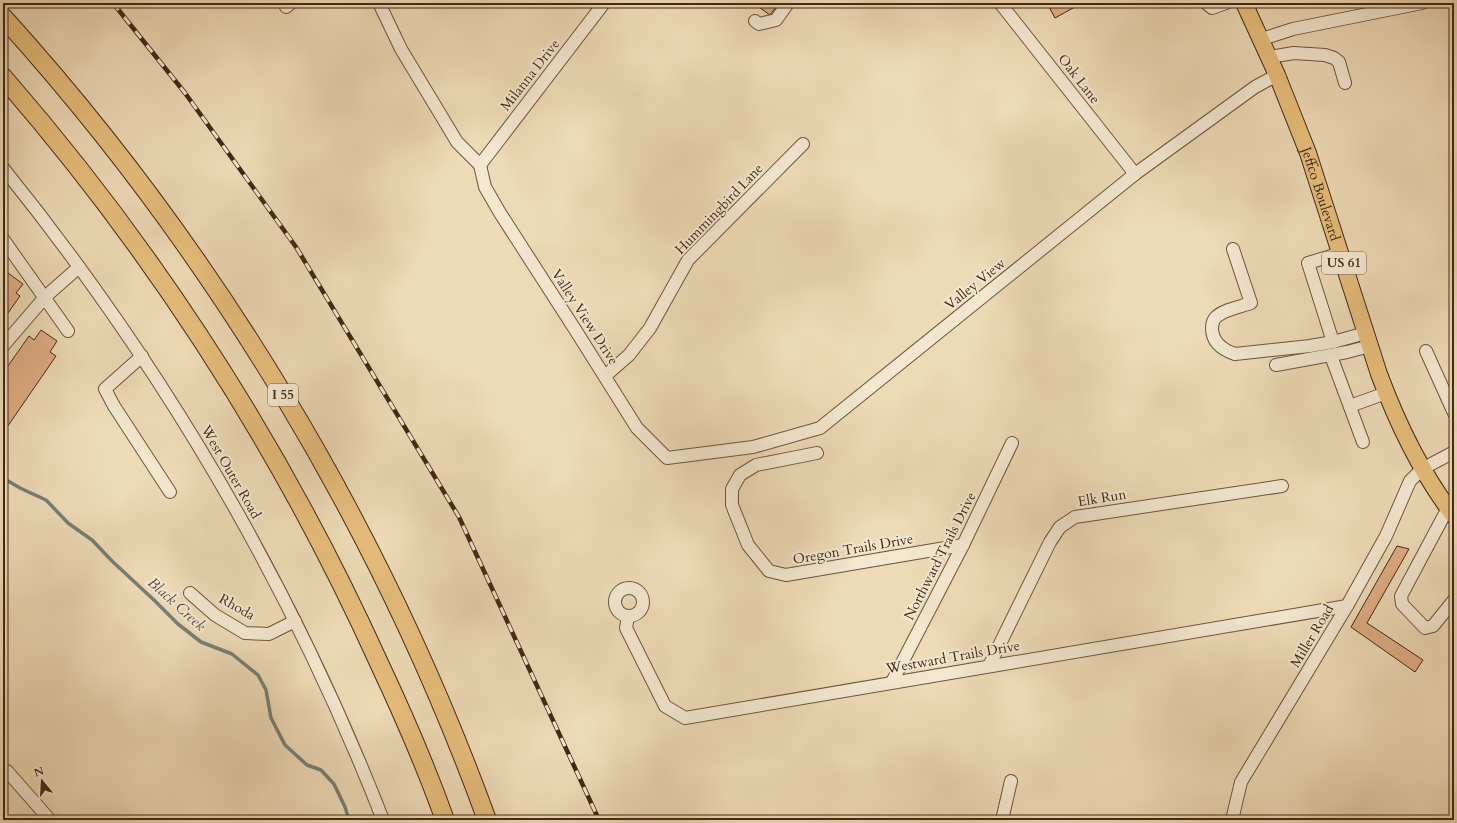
<svg xmlns="http://www.w3.org/2000/svg" width="1457" height="823" font-family="Cardo,serif">
	<style>
		.lines { fill: none; stroke-linecap: round; stroke-linejoin: round }
		.stream { stroke: #768074; stroke-width: 3.5 }
		.building { fill: #e0ad84; stroke: #422816 }
		.minor-casing { stroke: #6d543e; stroke-width: 14 }
		.major-casing { stroke: #422816; stroke-width: 18 }
		.highway-casing { stroke: #422816; stroke-width: 20 }
		.minor { stroke: #f3e7d0; stroke-width: 12 }
		.major { stroke: #e6bd7b; stroke-width: 16 }
		.highway { stroke: #e6bd7b; stroke-width: 18 }
		.rail-casing { stroke: #422816; stroke-width: 4.5 }
		.rail { stroke: #f3e7d0; stroke-width: 3; stroke-dasharray: 9; stroke-linecap: butt }
		.labels { text-anchor: middle; dominant-baseline: central; stroke-width: 4; stroke-linejoin: round; paint-order: stroke }
		.shield { fill: #f3e7d0; stroke: #77614e; stroke-width: 1 }
		.shield-label { font-size: 13px; font-weight: bold; fill: #422816 }
		.street-label { font-size: 14px; fill: #422816; stroke: #f3e7d0 }
		.water-label { font-size: 15px; font-style: italic; fill: #584c3d; stroke: #f3e7d0 }
	</style>
	<rect width="100%" height="100%" fill="#eddab6"/>
	<filter id="stains"><feTurbulence type="fractalNoise" baseFrequency=".005" numOctaves="4"/><feColorMatrix values="0 0 0 0 .2 0 0 0 0 .09 0 0 0 0 .02 0 0 0 .5 -.17"/></filter>
	<radialGradient id="worn" r=".72"><stop offset=".6" stop-color="#630" stop-opacity="0"/><stop offset="1" stop-color="#630" stop-opacity=".3"/></radialGradient>
	<g class="lines">
		<path class="stream" d="M3 478 20 488 46 500 68 523 92 540 112 561 155 601 178 624 201 642 232 654 258 675 266 690 271 718 285 745 307 765 321 770 334 784 345 807 349 820"/>
	</g>
	<g class="building">
		<path d="M758 3H779L770 15 756 5Z"/>
		<path d="M1047 3H1082L1055 18Z"/>
		<path d="M4 270 23 284 16 293 20 296 3 320V272Z"/>
		<path d="M41 330 57 341 50 352 56 356 3 433V373L29 336 34 340Z"/>
		<path d="M1397 546 1409 549 1367 623 1423 660 1415 672 1351 627Z"/>
	</g>
	<g class="lines">
		<defs>
			<g id="minor">
				<path d="M379 3 401 49 457 142 480 165"/>
				<path d="M1000 3 1135 174"/>
				<path d="M1206 3 1212 8 1226 3"/>
				<path d="M286 7 291 3"/>
				<path d="M755 21 759 24 776 20 788 3"/>
				<path d="M1262 39 1293 29 1422 3"/>
				<path d="M1269 57 1294 53 1325 55 1334 58 1339 62 1345 83"/>
				<path d="M480 165 485 187 500 213 576 331 637 428 667 458 753 447 820 428 1135 174 1255 87 1277 75"/>
				<path d="M480 165 604 3"/>
				<path d="M3 168C162 365 291 584 383 820"/>
				<path d="M3 239 68 331"/>
				<path d="M1233 249 1251 303C1240 307 1225 309 1216 317 1213 320 1212 324 1212 328 1212 343 1223 350 1235 354L1310 346 1333 342"/>
				<path d="M1341 253 1308 263 1333 342 1366 333"/>
				<path d="M3 346 45 297 79 267"/>
				<path d="M1426 351 1454 413"/>
				<path d="M142 356 105 389 114 406 170 492"/>
				<path d="M1331 356 1363 442"/>
				<path d="M1276 365 1347 352 1370 346"/>
				<path d="M605 376 629 355 650 328 688 260 803 144"/>
				<path d="M1350 406 1386 393"/>
				<path d="M817 453 756 465 740 475 732 489V505L748 545 769 571 786 575 963 545"/>
				<path d="M1448 508 1401 596 1402 604 1425 628 1433 626 1454 600"/>
				<circle cx="629" cy="602" r="14"/>
				<path d="M190 593 215 615 245 633 269 634 295 621"/>
				<path d="M628 616 626 628 665 706 685 718 1347 606"/>
				<path d="M989 666 1050 542 1060 527 1075 517 1282 486"/>
				<path d="M892 682 963 545 1012 443"/>
				<path d="M3 770 7 771 50 820"/>
				<path d="M1002 820 1011 781"/>
				<path d="M1232 820 1241 782 1347 606 1386 536 1410 481 1422 469 1454 452"/>
			</g>
			<g id="major">
				<path id="s1" d="M1244 3 1277 75 1308 153 1379 374C1398 425 1421 473 1454 516"/>
			</g>
			<g id="highway">
				<path d="M3 17C213 249 380 526 487 820"/>
				<path d="M3 77C156 253 283 451 379 663 403 714 426 767 445 820"/>
			</g>
		</defs>
		<use href="#minor" class="minor-casing"/>
		<use href="#major" class="major-casing"/>
		<use href="#highway" class="highway-casing"/>
		<use href="#minor" class="minor"/>
		<use href="#major" class="major"/>
		<use href="#highway" class="highway"/>
		<defs>
			<path id="rail" d="M113 3 185 93 296 247 459 517 599 820"/>
		</defs>
		<use href="#rail" class="rail-casing"/>
		<use href="#rail" class="rail"/>
	</g>
	<g class="labels">
		<g class="shield">
			<rect x="1322" y="252" width="44" height="22" rx="3"/>
			<rect x="268" y="384" width="30" height="22" rx="3"/>
		</g>
		<g class="shield-label">
			<text x="1344" y="263">US 61</text>
			<text x="283" y="395">I 55</text>
		</g>
		<g class="street-label">
			<text transform="translate(530 75) rotate(-52)">Milanna Drive</text>
			<text transform="translate(1079 79) rotate(52)">Oak Lane</text>
			<text stroke="none"><textPath href="#s1" startOffset="206">Jeffco Boulevard</textPath></text>
			<text transform="translate(719 209) rotate(-46)">Hummingbird Lane</text>
			<text transform="translate(975 284) rotate(-39)">Valley View</text>
			<text transform="translate(585 317) rotate(57)">Valley View Drive</text>
			<text transform="translate(231 472) rotate(60)">West Outer Road</text>
			<text transform="translate(1102 498) rotate(-9)">Elk Run</text>
			<text transform="translate(853 549) rotate(-10)">Oregon Trails Drive</text>
			<text transform="translate(940 556) rotate(-63)">Northward Trails Drive</text>
			<text transform="translate(237 607) rotate(29)">Rhoda</text>
			<text transform="translate(1312 636) rotate(-59)">Miller Road</text>
			<text transform="translate(953 657) rotate(-10)">Westward Trails Drive</text>
		</g>
		<g class="water-label">
			<text transform="translate(177 604) rotate(42)">Black Creek</text>
		</g>
	</g>
	<rect width="1457" height="823" fill="none" stroke="#eddab6" stroke-width="16"/>
	<rect x="4" y="4" width="1449" height="815" fill="none" stroke="#422816" stroke-width="2"/>
	<rect x="8" y="8" width="1441" height="807" fill="none" stroke="#422816"/>
	<g transform="translate(42 781) rotate(342)" stroke="#f3e7d0" stroke-width="3" paint-order="stroke">
	<path d="M0-3L7 15L0 10L-7 15Z" fill="#422816"/>
	<text y="-6" font-size="11" font-weight="bold" text-anchor="middle" fill="#422816">N</text>
	</g>
	<rect width="100%" height="100%" filter="url(#stains)"/>
	<rect width="100%" height="100%" fill="url(#worn)"/>
</svg>
